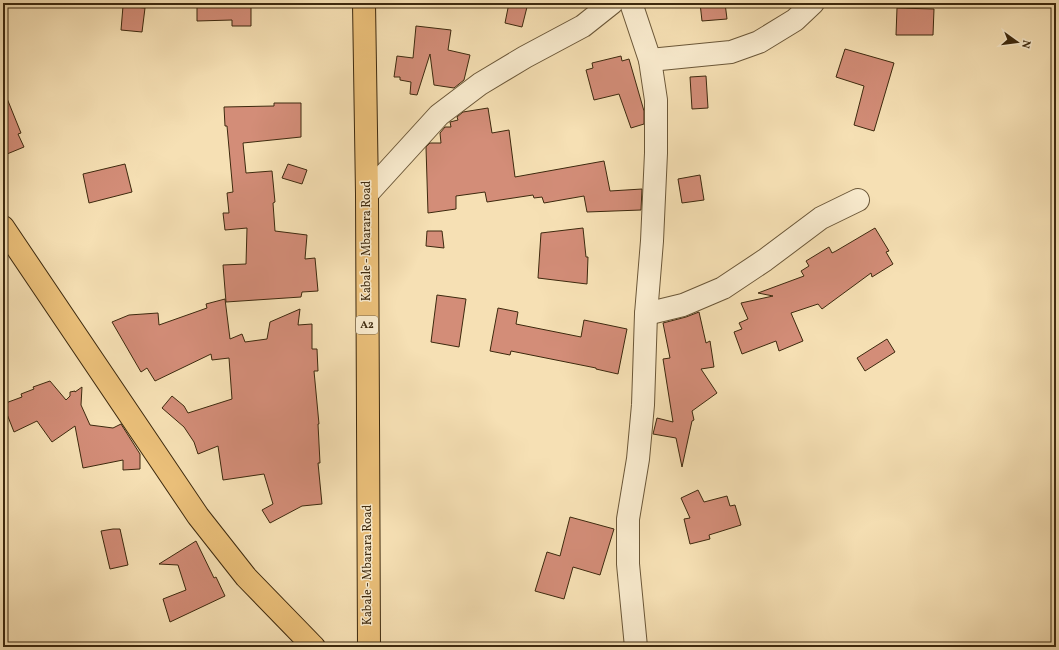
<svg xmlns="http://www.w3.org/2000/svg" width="1059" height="650" font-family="Vollkorn,serif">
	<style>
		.building { fill: #d38d78; stroke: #3d290e }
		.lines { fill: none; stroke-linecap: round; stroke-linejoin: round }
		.minor-casing { stroke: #6b5738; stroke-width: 24 }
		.major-casing { stroke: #3d290e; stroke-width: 24 }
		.minor { stroke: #f9ebce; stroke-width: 22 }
		.major { stroke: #ebc07a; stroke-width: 22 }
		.labels { text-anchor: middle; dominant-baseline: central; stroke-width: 3; stroke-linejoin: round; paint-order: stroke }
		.shield { fill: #f9ebce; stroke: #756348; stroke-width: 1 }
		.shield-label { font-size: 11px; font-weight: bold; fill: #3d290e }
		.street-label { font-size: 12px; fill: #3d290e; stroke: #f9ebce }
	</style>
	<rect width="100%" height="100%" fill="#f6e0b4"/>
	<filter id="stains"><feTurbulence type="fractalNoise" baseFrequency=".005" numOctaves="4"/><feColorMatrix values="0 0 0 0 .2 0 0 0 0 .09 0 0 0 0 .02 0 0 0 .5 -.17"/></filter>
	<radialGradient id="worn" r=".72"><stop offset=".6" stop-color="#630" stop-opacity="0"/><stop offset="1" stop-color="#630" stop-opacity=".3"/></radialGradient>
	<g class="building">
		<path d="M197 3H251V26H232V20L197 21Z"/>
		<path d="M509 3H528L522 27 505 23Z"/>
		<path d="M700 3H725L727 19 702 21Z"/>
		<path d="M123 6 145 8 142 32 121 30Z"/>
		<path d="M897 8 934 9 933 35H896Z"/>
		<path d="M416 26 451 30 448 50 470 55 464 80 454 88 434 85 430 54 417 95 410 94 411 82 400 80V77H394L397 56 413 58Z"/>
		<path d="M845 49 894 63 874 131 854 125 864 86 836 77Z"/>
		<path d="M621 56 622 61 629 59 644 111V124L631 128 619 94 594 100 586 70 593 68 592 63Z"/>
		<path d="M706 76 708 108 692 109 690 77Z"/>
		<path d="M3 91H4L21 133 18 134 24 147 7 154 3 144Z"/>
		<path d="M274 103H301V137L243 143 246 173 272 171 275 202 273 203 275 231 307 235 305 259 315 258 318 291 302 292 301 297 226 302 223 265 246 264 247 228 225 230 223 213H229L227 193 233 192 227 126H225L224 107 274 106Z"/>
		<path d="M488 108 492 133 509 130 515 177 604 161 610 191 642 189 641 210 587 212 584 196 544 203 542 197 534 198 533 195 487 202 485 192 456 196V209L428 213 426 147 430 143H441L440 133 445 127H451L450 122 458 120 457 117 463 112Z"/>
		<path d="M125 164 132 192 89 203 83 174Z"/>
		<path d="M288 164 307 170 302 184 282 178Z"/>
		<path d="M700 175 704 200 682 203 678 179Z"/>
		<path d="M583 228 586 257H588L587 284 538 278 541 233Z"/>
		<path d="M875 228 889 251 886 252 893 264 872 277 871 273 822 309 818 304 791 313 803 341 779 351 776 341 742 354 734 332 742 329 739 323 748 319 741 303 773 296 758 293 804 276 801 271 809 266 806 261 829 247 832 253 836 251Z"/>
		<path d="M427 231H442L444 248 426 246Z"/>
		<path d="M437 295 466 299 459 347 431 342Z"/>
		<path d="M225 299 230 339 242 334 245 342 267 339 270 322 300 309 298 325 312 324V349H317L318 371H314L319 424H318L320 463H318L322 504 302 506 270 523 262 510 273 504 264 474 223 480 218 446 198 454 194 442 184 427 162 408 172 396 184 406 188 413 232 399 229 358 212 360 211 354 155 381 147 368 141 372 112 322 129 315 158 313 159 325 207 308 206 304Z"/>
		<path d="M498 308 518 312 516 324 581 337 584 320 627 329 618 374 596 369V368L511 351 510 355 490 351Z"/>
		<path d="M699 312 706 343 710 341 714 367 701 369 717 393 692 411 694 420 692 421 682 467 676 438 653 434 657 418 673 422 663 359 670 358 663 323 686 317Z"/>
		<path d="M887 339 895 352 865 371 857 358Z"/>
		<path d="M50 381 66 400 70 396V392L75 391V392L82 387 81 405 90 425 113 428 121 424 140 454V469L123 470V460L83 468 75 426 52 442 37 421 14 432 3 404 22 397 21 394 34 389 33 387Z"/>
		<path d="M698 490 704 502 727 496 730 506 735 505 741 525 709 535 710 539 690 544 684 519 690 518 681 498Z"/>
		<path d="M570 517 614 529 600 575 573 567 564 599 535 591 547 552 560 556Z"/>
		<path d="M113 529H120L128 565 110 569 101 531Z"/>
		<path d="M196 541 214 578 216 577 225 596 170 622 163 599 186 590 178 565 159 564Z"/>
	</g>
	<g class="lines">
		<defs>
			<g id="minor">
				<path d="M631 3 650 60 656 100V153L652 241 646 314 643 405 638 459 628 519V564L636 647"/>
				<path d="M650 60 731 52 759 42 795 20 813 3"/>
				<path d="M367 194 439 115 480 84 525 57 583 26 612 3"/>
				<path d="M646 314 683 305 723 288 765 260 821 218 858 200"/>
			</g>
			<g id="major">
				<path d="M364 3 367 194 369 647"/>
				<path d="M3 227 198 516 246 577 314 647"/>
			</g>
		</defs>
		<use href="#minor" class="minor-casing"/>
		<use href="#major" class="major-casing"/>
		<use href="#minor" class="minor"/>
		<use href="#major" class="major"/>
	</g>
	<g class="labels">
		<rect class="shield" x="356" y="316" width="22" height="18" rx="3"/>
		<g class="shield-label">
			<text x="367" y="325">A2</text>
		</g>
		<g class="street-label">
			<text transform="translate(367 241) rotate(-90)">Kabale - Mbarara Road</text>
			<text transform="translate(368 565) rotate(-90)">Kabale - Mbarara Road</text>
		</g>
	</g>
	<rect width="1059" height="650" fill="none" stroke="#f6e0b4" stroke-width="16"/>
	<rect x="4" y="4" width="1051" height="642" fill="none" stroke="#3d290e" stroke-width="2"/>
	<rect x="8" y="8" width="1043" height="634" fill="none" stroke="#3d290e"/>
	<g transform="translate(1017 42) rotate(104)" stroke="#f9ebce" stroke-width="3" paint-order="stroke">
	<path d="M0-3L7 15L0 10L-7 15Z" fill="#3d290e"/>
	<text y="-6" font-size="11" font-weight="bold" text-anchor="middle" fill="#3d290e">N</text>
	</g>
	<rect width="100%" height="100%" filter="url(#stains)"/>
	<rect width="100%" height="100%" fill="url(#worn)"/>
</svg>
